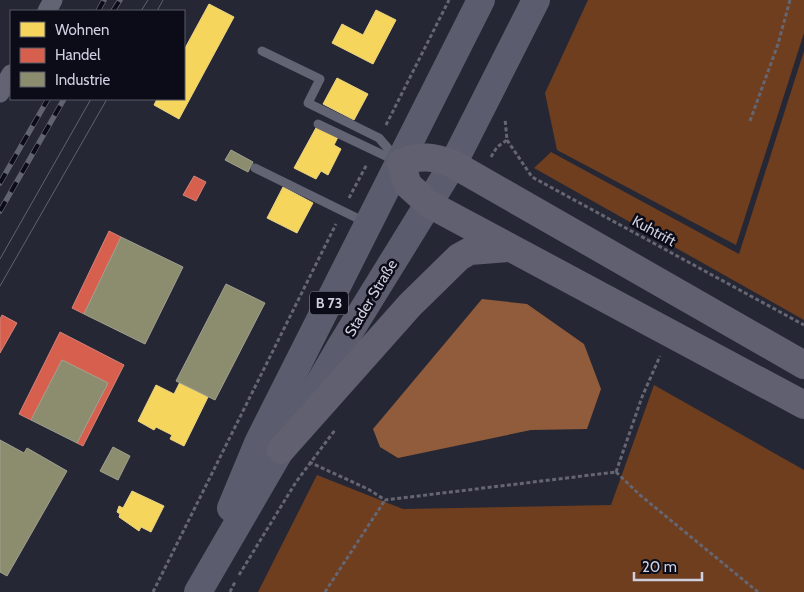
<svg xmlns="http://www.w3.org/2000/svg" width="804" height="592" font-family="Cabin,sans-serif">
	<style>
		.forest { fill: #6e3e1f }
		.water { fill: #915c3b }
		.homes { fill: #f6d55c; stroke: #ead484 }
		.shops { fill: #d6604d; stroke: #d48279 }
		.industry { fill: #8c8c6e; stroke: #a0a090 }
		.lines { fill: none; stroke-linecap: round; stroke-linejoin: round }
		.path { stroke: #656672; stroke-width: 3; stroke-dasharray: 4 2.5; stroke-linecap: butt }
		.service { stroke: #626473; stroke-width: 9 }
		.minor { stroke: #626473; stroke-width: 19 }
		.primary { stroke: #5b5d6e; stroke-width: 28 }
		.motorway { stroke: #606070; stroke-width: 28 }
		.tram { stroke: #626370; stroke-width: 1 }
		.rail-casing { stroke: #626370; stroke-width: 5.5 }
		.rail { stroke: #0b0c17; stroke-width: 4; stroke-dasharray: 11; stroke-linecap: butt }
		.labels { text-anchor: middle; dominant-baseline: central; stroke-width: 5; stroke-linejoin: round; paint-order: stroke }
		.shield { fill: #0b0c17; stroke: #9495a4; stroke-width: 1 }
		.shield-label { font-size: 14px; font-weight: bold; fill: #ced0e0 }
		.street-label { font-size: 15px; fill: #ced0e0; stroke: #0b0c17 }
	</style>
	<rect width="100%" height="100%" fill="#262734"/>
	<g class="forest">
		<path d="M588 0H804V33L736 245 557 150 545 93Z"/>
		<path d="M804 51V320L534 168 551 152 739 254Z"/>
		<path d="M654 385 804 470V592H258L317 475 403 509 611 505Z"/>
	</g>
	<path class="water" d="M482 299 527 304 584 344 601 389 587 429 531 430 398 458 380 447 373 429Z"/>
	<g class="homes">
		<path d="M209 4 234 17 179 119 154 105 157 99H184V50Z"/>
		<path d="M376 10 396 20 373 64 332 43 342 24 363 35Z"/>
		<path d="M337 78 368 94 354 120 323 104Z"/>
		<path d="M317 126 338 137 334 145 341 149 328 175 321 171 316 179 294 168Z"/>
		<path d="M283 187 313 203 297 233 267 218Z"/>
		<path d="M180 382 208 397 184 446 170 439 172 435 156 427 154 430 138 421 156 385 174 394Z"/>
		<path d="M132 491 164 506 151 532 141 527 139 531 119 517 120 514 117 512 119 506 123 508Z"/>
	</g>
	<g class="shops">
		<path d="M194 176 206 182 196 201 183 195Z"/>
		<path d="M109 231 121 237 84 314 72 308Z"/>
		<path d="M2 315 17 323 0 353V319Z"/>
		<path d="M60 332 124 365 83 446 77 443 108 383 62 360 31 420 19 414Z"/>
	</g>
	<g class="industry">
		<path d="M231 150 253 162 248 172 225 160Z"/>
		<path d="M121 237 183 267 145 344 84 314Z"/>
		<path d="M226 284 265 303 215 400 176 381Z"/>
		<path d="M62 360 108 383 77 443 31 420Z"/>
		<path d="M0 440 24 453 27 448 67 471 7 576 0 572Z"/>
		<path d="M113 447 130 456 118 480 100 471Z"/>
	</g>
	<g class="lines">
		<g class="path">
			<path d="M750 121 778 44 790 0"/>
			<path d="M386 125 449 0"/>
			<path d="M507 140 532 177 804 325"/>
			<path d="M491 157 497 147 507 140 505 119"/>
			<path d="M349 198 367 164"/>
			<path d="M309 462 368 489 385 500 616 472"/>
			<path d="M616 472 640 495 758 592"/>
			<path d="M616 472 642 397 660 356"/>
			<path d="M239 575 296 482 335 430"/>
			<path d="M153 592 336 224"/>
			<path d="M230 592 235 582"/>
			<path d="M325 592 385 500"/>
		</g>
		<g class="service">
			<path d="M262 51 320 79 308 103 379 138 397 159"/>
			<path d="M318 124 396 161"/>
			<path d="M255 168 367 223"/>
		</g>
		<g class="minor">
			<path d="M47 11 53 0"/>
			<path d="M0 93 11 74"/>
		</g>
		<g class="primary">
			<path d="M231 508 258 443 481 0"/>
			<path d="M198 592 342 344 453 164 536 0"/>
		</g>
		<g class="motorway">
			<path d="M804 365 453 164C435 157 419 154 401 163L408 185 429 204 804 405"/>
			<path d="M281 450 410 305 459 257 470 251 508 248"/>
		</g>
		<g class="tram">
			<path d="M141 11 148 0"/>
			<path d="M157 11 163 0"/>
			<path d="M0 259 91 99"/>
			<path d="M0 286 107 99"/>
		</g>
		<defs>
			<g id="rail">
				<path d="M98 11 104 0"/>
				<path d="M113 11 120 0"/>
				<path d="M0 183 48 99"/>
				<path d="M0 211 64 99"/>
			</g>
		</defs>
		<use href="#rail" class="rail-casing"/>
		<use href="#rail" class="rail"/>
	</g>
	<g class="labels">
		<rect class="shield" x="310" y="291.5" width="38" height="23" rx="4"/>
		<g class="shield-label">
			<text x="329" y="303">B 73</text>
		</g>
		<g class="street-label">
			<text transform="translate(654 231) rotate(29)">Kuhtrift</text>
			<text transform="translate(371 298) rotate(-59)">Stader Straße</text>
		</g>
	</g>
	<rect x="10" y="10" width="175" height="90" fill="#0b0c17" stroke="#595a67"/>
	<rect x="20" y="22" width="25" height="15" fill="#f6d55c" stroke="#595a67"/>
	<text x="55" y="35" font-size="15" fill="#ced0e0">Wohnen</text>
	<rect x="20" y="48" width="25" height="15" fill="#d6604d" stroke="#595a67"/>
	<text x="55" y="60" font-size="15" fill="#ced0e0">Handel</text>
	<rect x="20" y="72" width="25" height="15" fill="#8c8c6e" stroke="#595a67"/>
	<text x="55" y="85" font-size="15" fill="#ced0e0">Industrie</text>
	<path d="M634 572v8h68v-8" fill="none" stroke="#ced0e0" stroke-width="2.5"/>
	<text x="642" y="572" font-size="15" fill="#ced0e0" stroke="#0b0c17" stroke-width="4" paint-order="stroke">20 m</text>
</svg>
